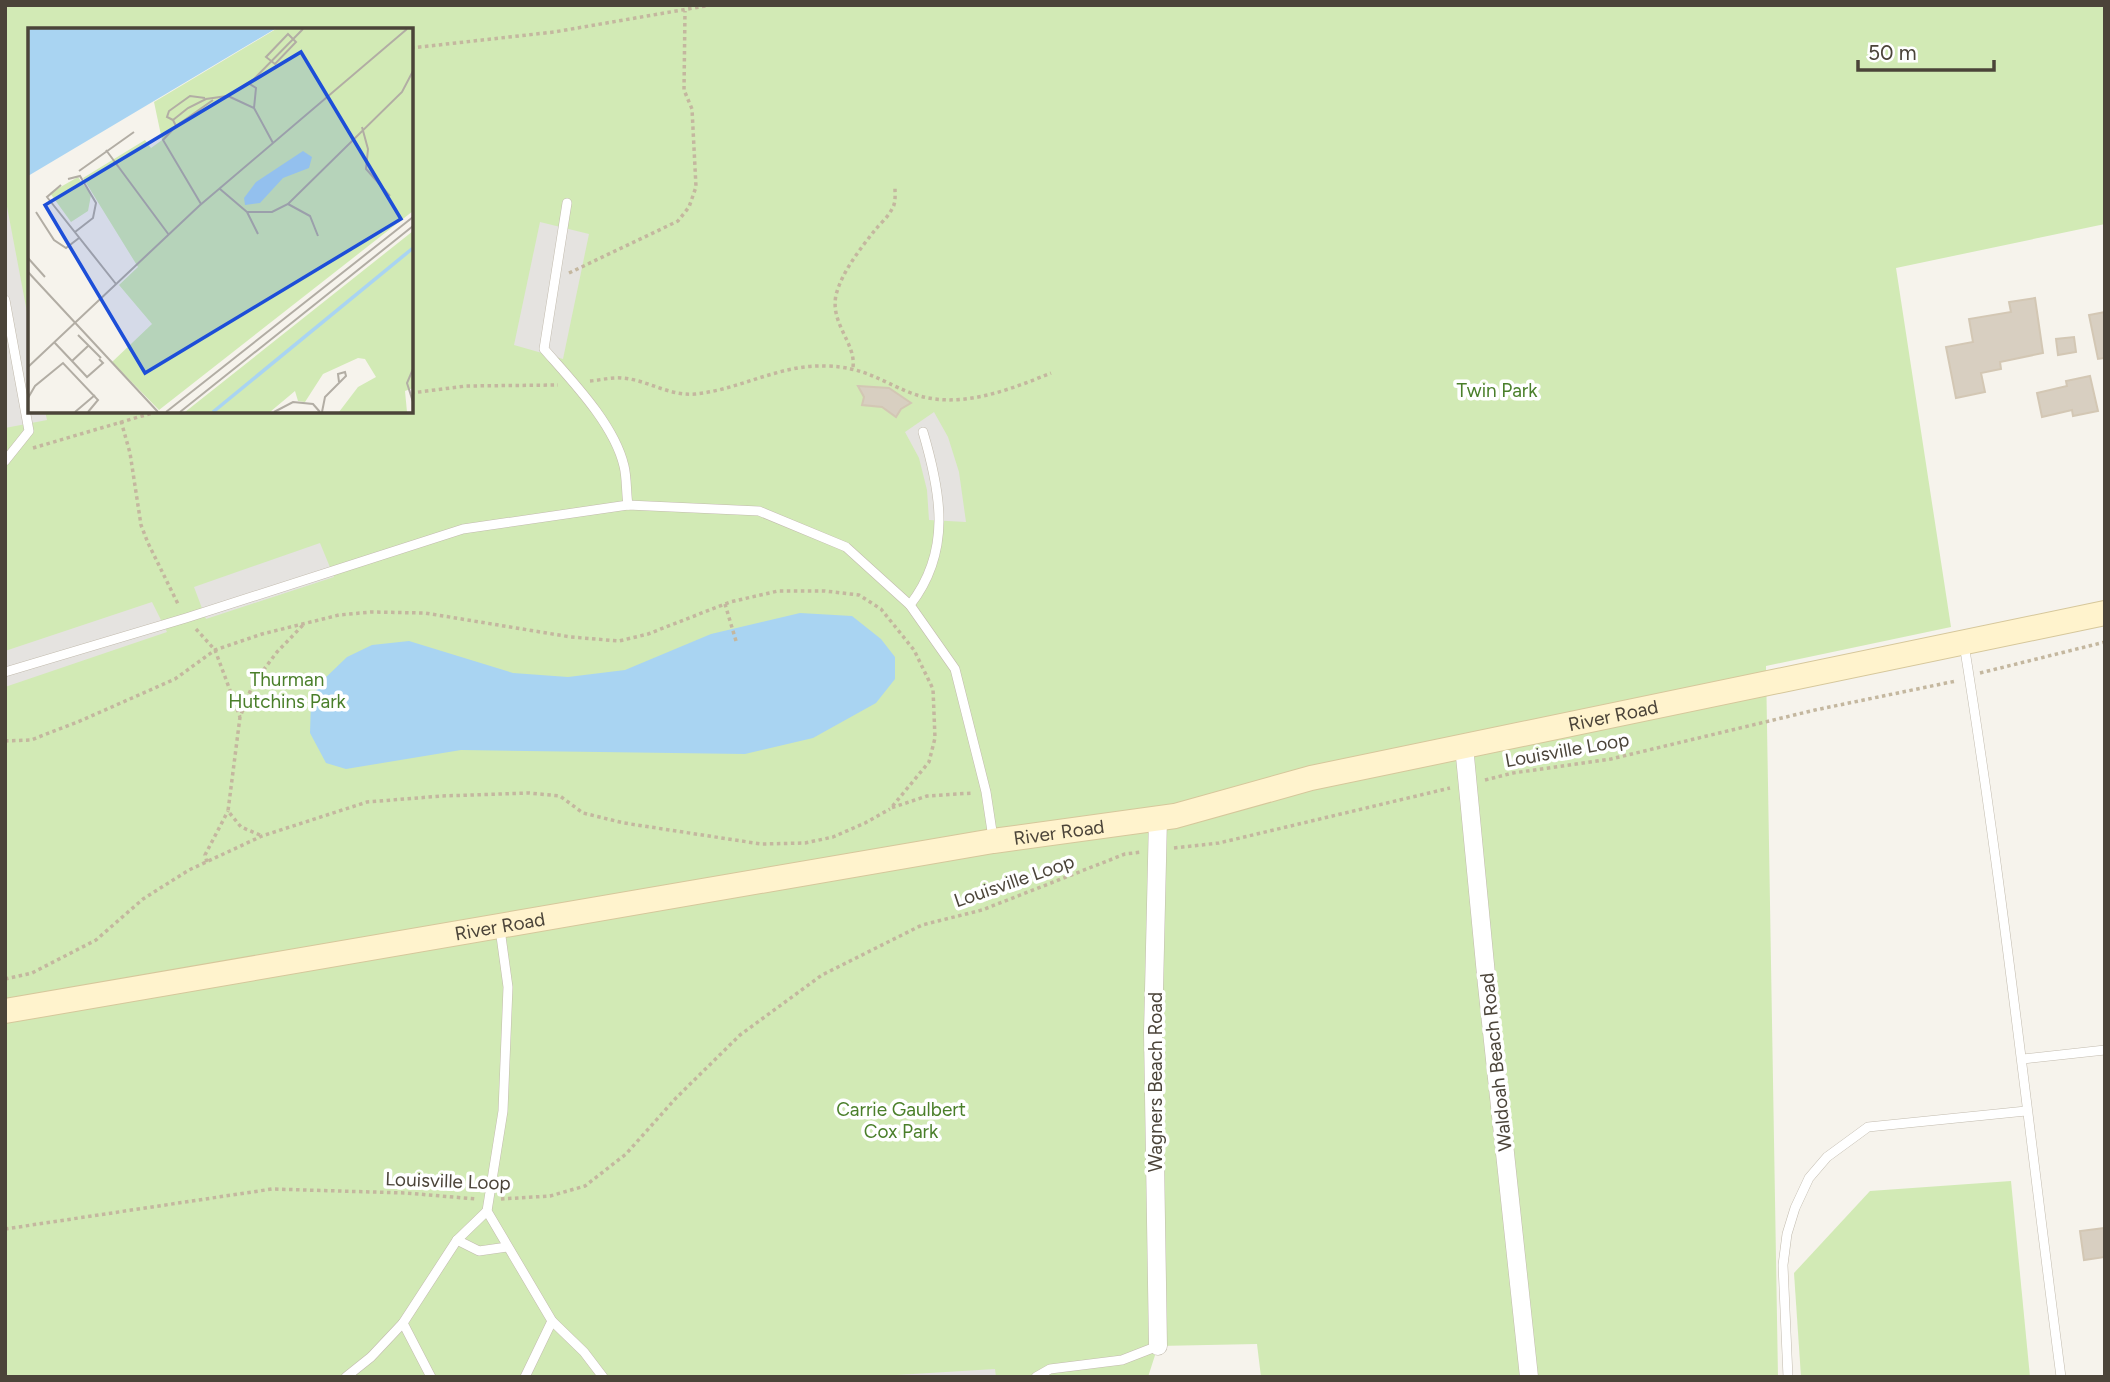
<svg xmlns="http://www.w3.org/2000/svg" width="2110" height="1382" font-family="Figtree,sans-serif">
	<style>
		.green { fill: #d2eab5; fill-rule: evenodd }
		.parking { fill: #e5e3e0 }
		.water { fill: #a9d4f2 }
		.building { fill: #d8cfc1; stroke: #d3c7b4; stroke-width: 2 }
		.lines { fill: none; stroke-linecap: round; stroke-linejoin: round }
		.lane-casing { stroke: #c2bbae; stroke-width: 10 }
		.street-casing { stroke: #c2bbae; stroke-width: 19 }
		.secondary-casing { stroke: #d6c79b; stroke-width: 26 }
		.path { stroke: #c4b79f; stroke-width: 3.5; stroke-dasharray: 3.5 3.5; stroke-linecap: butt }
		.lane { stroke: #fff; stroke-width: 9 }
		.street { stroke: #fff; stroke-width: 18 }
		.secondary { stroke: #fff3cd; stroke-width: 24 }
		.labels { text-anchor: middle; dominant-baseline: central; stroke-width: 7; stroke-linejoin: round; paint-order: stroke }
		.park-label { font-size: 19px; fill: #4a7f2a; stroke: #fff }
		.street-label { font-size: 19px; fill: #4b4439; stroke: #fff }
		.inset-river { fill: none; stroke: #a9d4f2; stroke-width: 3.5 }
		.inset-road { fill: none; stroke: #b2ada4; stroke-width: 2 }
		.view { fill: #1d4ed8; fill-opacity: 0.15; stroke: #1d4ed8; stroke-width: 3.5 }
		.inset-edge { fill: none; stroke: #4b4439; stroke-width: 3.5 }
	</style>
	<rect width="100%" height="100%" fill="#f6f3ec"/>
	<g class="green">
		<path d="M5 5H2105V224L1896 268 1951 627 1766 666 1778 1377H1261L1257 1344 1158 1346 1148 1377H5ZM30 30H411V411H30Z"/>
		<path d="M2011 1181 2030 1377H1801L1794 1273 1870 1191Z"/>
	</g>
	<g class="parking">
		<path d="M5 196 30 328V411H45L47 420 5 428Z"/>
		<path d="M540 222 589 234 563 359 514 345Z"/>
		<path d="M934 412 948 437 959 472 966 522 929 520 927 490 919 458 905 432Z"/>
		<path d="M320 543 334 577 206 619 194 587Z"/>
		<path d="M152 602 167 632 5 687V651Z"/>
		<path d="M995 1369 996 1377H830L880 1376Z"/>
	</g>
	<path class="water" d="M800 613 852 616 881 639 895 657V679L876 703 813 738 745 754 461 750 346 769 326 763 310 733 311 701 321 682 347 657 372 645 409 641 513 673 568 677 625 670 711 634Z"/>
	<g class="building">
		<path d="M2035 298 2043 353 2000 362 2001 369 1981 373 1985 392 1956 398 1946 347 1973 342 1969 319 2011 312 2009 302Z"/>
		<path d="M2105 312V358L2098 359 2089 315Z"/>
		<path d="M2074 337 2076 352 2058 355 2056 339Z"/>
		<path d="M2090 376 2098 411 2073 416 2072 410 2042 417 2037 393 2067 386 2066 381Z"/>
		<path d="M858 386 889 388 911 403 901 409 896 417 882 407 862 405 864 397Z"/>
		<path d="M2105 1228V1257L2084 1260 2080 1231Z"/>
	</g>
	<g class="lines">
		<defs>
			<g id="lane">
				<path d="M567 203 544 349C572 381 614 424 624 466 627 478 626 492 628 505"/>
				<path d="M5 300 29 431 5 461"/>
				<path d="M910 605C952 551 941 493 923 432"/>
				<path d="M1964 644C2003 887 2029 1132 2061 1377"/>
				<path d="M5 672 186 618 463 529 628 505 759 511 846 547 910 605 955 669 986 792 993 838"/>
				<path d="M500 929 508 987 503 1111 487 1211 552 1321 584 1352 603 1377"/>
				<path d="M2023 1059 2105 1050"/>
				<path d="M457 1240 479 1251 507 1247"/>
				<path d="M346 1377 371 1357 403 1323"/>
				<path d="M431 1377 403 1323 457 1240 487 1211"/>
				<path d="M525 1377 552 1321"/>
				<path d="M1036 1377 1050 1369 1122 1360 1158 1346"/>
				<path d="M1788 1377 1783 1265 1787 1234 1795 1208 1809 1178 1827 1157 1868 1127 2026 1111"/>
			</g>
			<g id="street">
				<path d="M1464 746 1487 985 1529 1377"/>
				<path d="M1158 818 1153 1033 1158 1346"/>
			</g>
			<g id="secondary">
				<path id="s1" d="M5 1011 993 841 1175 816 1311 778 2105 613"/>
			</g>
		</defs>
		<use href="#lane" class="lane-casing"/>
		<use href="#street" class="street-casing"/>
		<use href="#secondary" class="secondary-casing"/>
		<g class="path">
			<path d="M411 48 554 32 711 5"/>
			<path d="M569 273 678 221 689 207 696 187 692 109 684 90 685 11"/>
			<path d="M853 367C856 343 830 324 836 295 842 272 860 249 875 230 880 224 888 217 892 209 896 203 895 195 895 188"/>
			<path d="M590 381C601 380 612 377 622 378 648 380 668 396 695 394 739 390 780 364 826 366 864 367 878 380 911 393 957 411 1009 390 1051 373"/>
			<path d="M411 393 466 386 558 385"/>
			<path d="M121 421 130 453 141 525 148 543 179 606"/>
			<path d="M33 448 159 411"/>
			<path d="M725 604 736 641"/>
			<path d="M196 629 215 650 240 717"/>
			<path d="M1980 673 2105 642"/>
			<path d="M5 741 31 740 80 721 175 679 215 650 262 634 339 615 371 612 425 613 571 637 619 641 648 634 730 602 778 591H825L859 595 881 609 914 650 933 689 935 738 929 762 891 808 927 796 973 793"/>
			<path d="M1485 780 1513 773 1611 759 1815 710 1956 681"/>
			<path d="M260 835 241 827 228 811 240 717 253 684 277 652 304 624"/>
			<path d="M1174 848 1219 843 1450 788"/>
			<path d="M207 862 205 855 228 811"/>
			<path d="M5 979 32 973 96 940 143 899 189 870 262 836 367 802 442 796 529 793 560 796 583 813 624 823 761 844 805 843 833 837 865 823 890 809"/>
			<path d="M501 1199 550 1196 585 1186 626 1154 676 1098 740 1035 822 975 922 925 982 910 1125 854 1142 852"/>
			<path d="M5 1229 272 1189 406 1193 476 1199"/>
		</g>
		<use href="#lane" class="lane"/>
		<use href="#street" class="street"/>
		<use href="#secondary" class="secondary"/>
	</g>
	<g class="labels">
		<g class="park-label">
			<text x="1497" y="390">Twin Park</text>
			<text x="287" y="679">Thurman<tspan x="287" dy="22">Hutchins Park</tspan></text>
			<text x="901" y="1109">Carrie Gaulbert<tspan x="901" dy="22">Cox Park</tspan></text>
		</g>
		<g class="street-label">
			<text stroke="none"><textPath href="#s1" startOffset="1636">River Road</textPath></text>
			<text transform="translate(1567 750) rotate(-10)">Louisville Loop</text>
			<text stroke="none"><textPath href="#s1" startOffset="1069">River Road</textPath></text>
			<text transform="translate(1014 881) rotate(-19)">Louisville Loop</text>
			<text stroke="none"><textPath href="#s1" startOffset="502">River Road</textPath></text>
			<text transform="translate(1496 1062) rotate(-96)">Waldoah Beach Road</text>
			<text transform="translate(1155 1082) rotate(-90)">Wagners Beach Road</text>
			<text transform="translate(448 1181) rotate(2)">Louisville Loop</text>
		</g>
	</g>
	<g transform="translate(28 28)">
		<rect width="385" height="385" fill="#f6f3ec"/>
		<path d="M248 1H385V183L131 382 84 334 124 296 91 257 110 239 55 150 117 112 123 120 134 112 126 74ZM50 149 63 167 60 183 43 194 22 165ZM385 203V360L377 363 379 384H311L330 359 348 349 337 331 330 330 295 346 277 374 270 373 267 363 242 384H157Z" fill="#d2eab5"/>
		<path d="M0 1H247L0 148ZM275 123 284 129 281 140 255 150 232 175 217 177 216 170 228 154Z" fill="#a9d4f2"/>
		<path class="inset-river" d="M185 384 385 220"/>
		<path class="inset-road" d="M260 6 268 14 247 36 238 29ZM220 55 228 60 226 80M200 68 226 80 245 115M185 72 148 98 145 92 160 80 178 71 199 68 226 51 275 1M145 92 139 89 141 83 162 68 177 70M148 98 135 112 173 176M334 99 340 121 338 141 362 168M78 122 141 207M51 143 106 104M40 151 52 148 68 175 65 190 47 204M33 157 19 169 88 256M192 161 219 184H244L260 176 374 64 385 43M260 176 282 188 290 208M8 184 26 212 38 220 51 210M219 184 230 206M0 230 17 249M0 244 130 384M50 307 73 330M26 314 44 333 60 318M44 333 59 349 75 335 71 331M0 339 171 178 379 1M385 341 379 355 385 374M0 370 7 358 35 335 70 372 60 384M47 384 67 367M138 384 385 189M152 384 385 198M246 384 265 374 285 376 292 384M294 384 297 369 318 348 317 344 310 346 311 354"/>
		<path class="view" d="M273 24 373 191 117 345 17 177Z"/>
		<rect width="385" height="385" class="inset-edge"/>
	</g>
	<rect width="2110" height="1382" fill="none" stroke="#4b4439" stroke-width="14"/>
	<path d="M1858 60v10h136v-10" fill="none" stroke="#4b4439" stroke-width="3.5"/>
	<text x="1868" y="60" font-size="21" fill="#4b4439" stroke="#ffffff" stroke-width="5" paint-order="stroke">50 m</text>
</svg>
